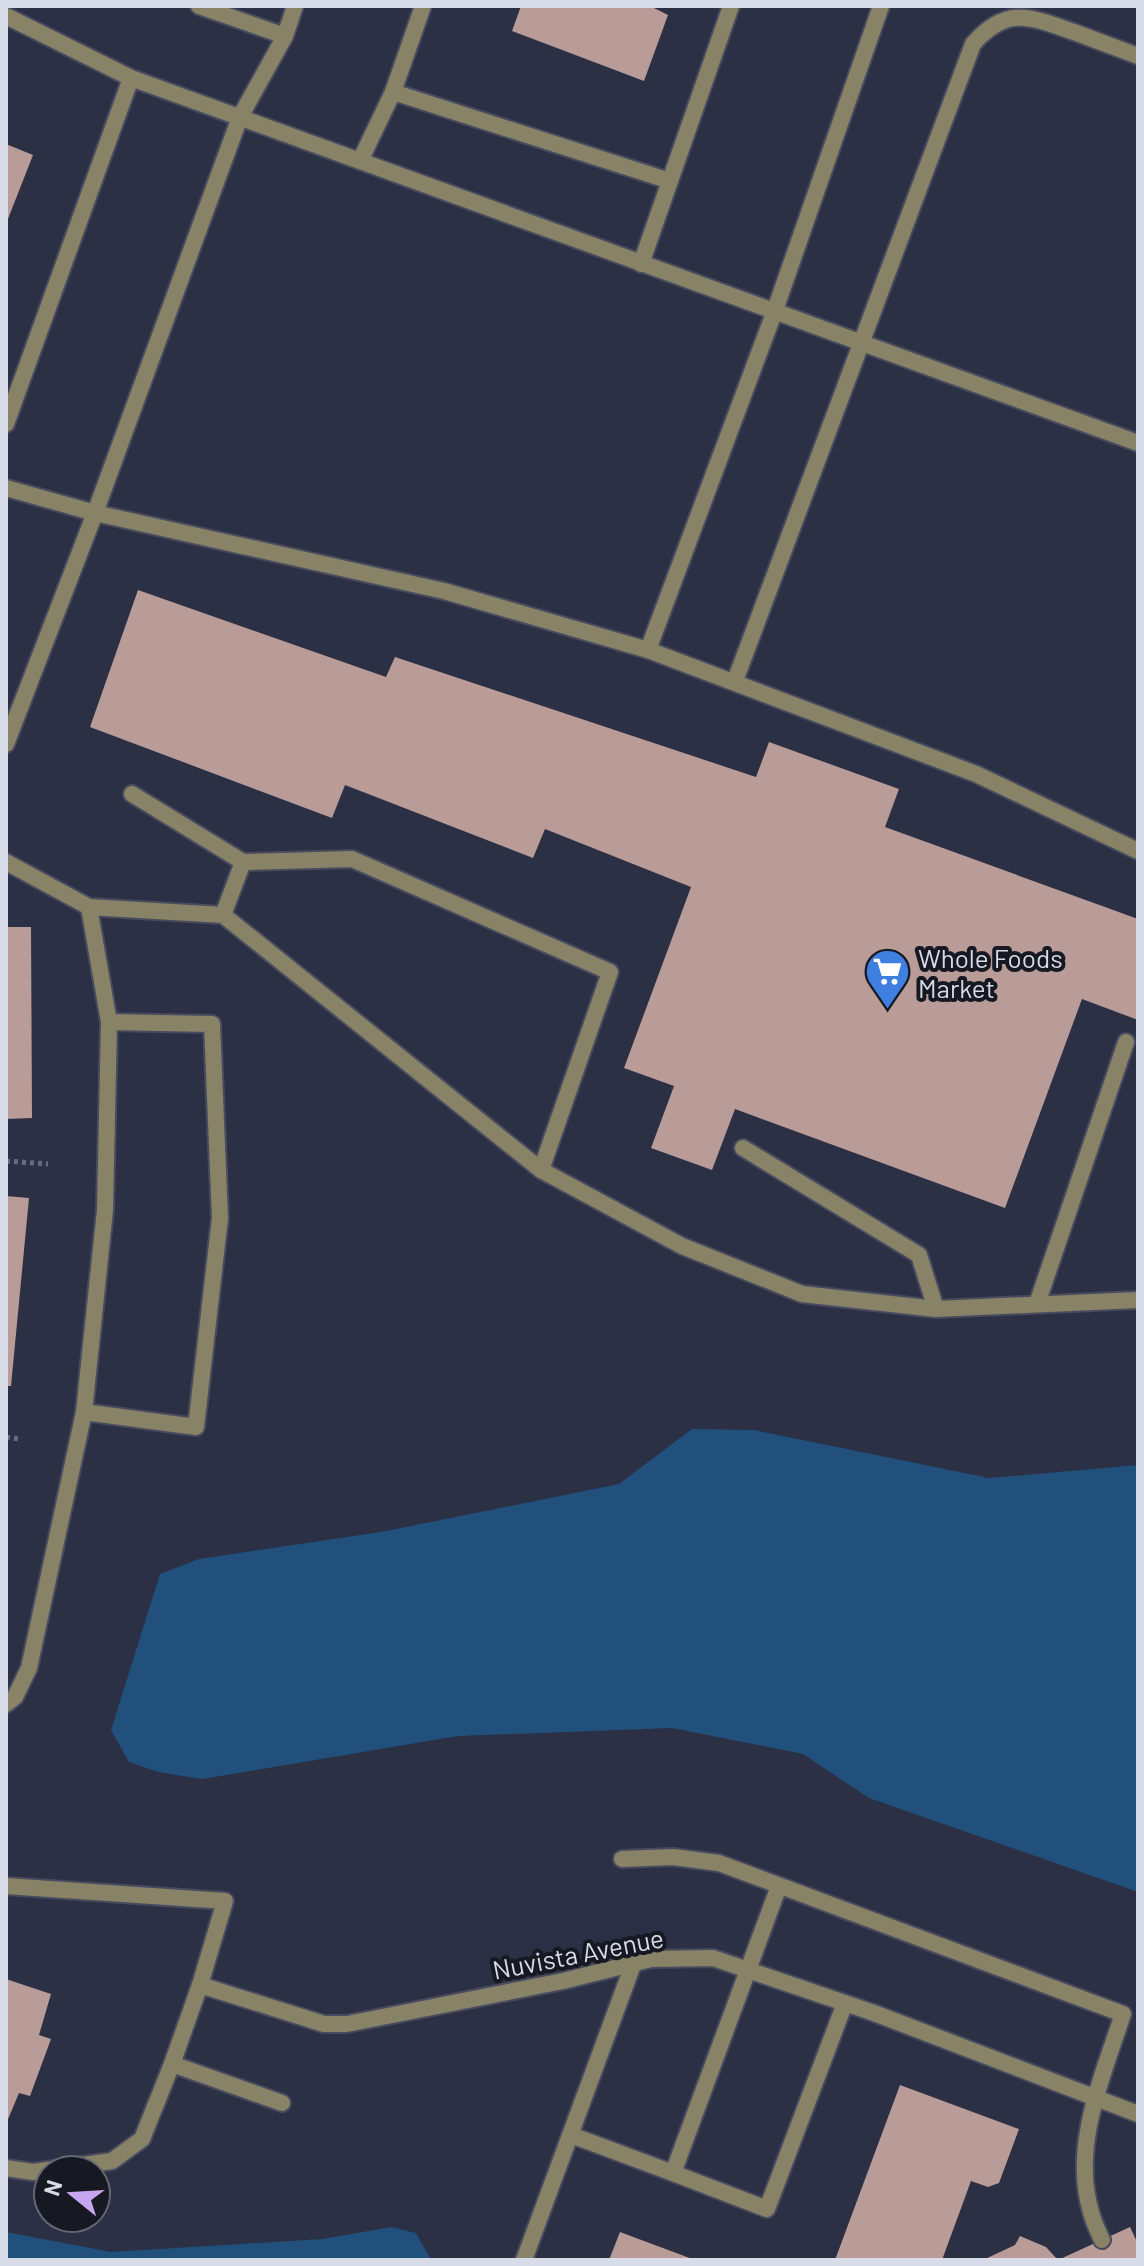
<svg xmlns="http://www.w3.org/2000/svg" width="1144" height="2266" font-family="Barlow,sans-serif">
	<style>
		.water { fill: #21507c }
		.building { fill: #b99b98 }
		.lines { fill: none; stroke-linecap: round; stroke-linejoin: round }
		.lane-casing { stroke: #484b5e; stroke-width: 20 }
		.street-casing { stroke: #484b5e; stroke-width: 20 }
		.path { stroke: #676b7d; stroke-width: 5; stroke-dasharray: 4 4; stroke-linecap: butt }
		.lane { stroke: #888267; stroke-width: 16 }
		.street { stroke: #888267; stroke-width: 16 }
		.labels { text-anchor: middle; dominant-baseline: central; stroke-width: 8; stroke-linejoin: round; paint-order: stroke }
		.poi-label { font-size: 26px; fill: #d8dbe8; stroke: #171922; text-anchor: start }
		.street-label { font-size: 26px; fill: #d8dbe8; stroke: #171922 }
	</style>
	<rect width="100%" height="100%" fill="#2c3044"/>
	<g class="water">
		<path d="M692 1429 754 1430 989 1478 1138 1465V1892L869 1798 803 1754 672 1728 458 1736 202 1779 158 1772 129 1762 111 1730 160 1574 199 1559 381 1532 619 1484Z"/>
		<path d="M391 2227 416 2233 431 2260H6V2232L111 2252 323 2239Z"/>
	</g>
	<g class="building">
		<path d="M521 6H650L668 15 644 81 512 31Z"/>
		<path d="M6 144 33 155 6 224Z"/>
		<path d="M138 590 386 677 395 657 756 777 769 742 899 789 885 827 1138 919V1020L1082 999 1005 1208 735 1109 712 1170 651 1148 674 1086 624 1068 691 887 545 829 533 858 345 785 332 818 90 727Z"/>
		<path d="M6 927H31L32 1118 6 1119Z"/>
		<path d="M6 1196 29 1198 11 1386H6Z"/>
		<path d="M6 1979 51 1994 39 2035 51 2039 30 2096 19 2093 6 2124Z"/>
		<path d="M900 2085 1019 2129 999 2183 988 2187 971 2181 942 2260H835Z"/>
		<path d="M1130 2227 1138 2244V2260H1058Z"/>
		<path d="M620 2232 695 2260H609Z"/>
		<path d="M1020 2236 1046 2247 1058 2260H983L1015 2245Z"/>
	</g>
	<g class="lines">
		<defs>
			<g id="lane">
				<path d="M199 6 285 36 295 6"/>
				<path d="M423 6 393 92 670 181"/>
				<path d="M6 16 131 78 1138 443"/>
				<path d="M360 161 393 92"/>
				<path d="M641 264 731 6"/>
				<path d="M6 424 131 78"/>
				<path d="M6 488 95 513 444 591 648 650 976 774 1138 851"/>
				<path d="M648 650 774 313 881 6"/>
				<path d="M735 681 973 44C1007 5 1031 17 1074 32 1095 40 1117 48 1138 56"/>
				<path d="M6 744 95 513 240 117 285 36"/>
				<path d="M132 794 243 862 352 859 610 972 541 1170"/>
				<path d="M6 862 89 907 223 915 541 1170 682 1246 802 1294 936 1309 1138 1300"/>
				<path d="M223 915 243 862"/>
				<path d="M743 1148 919 1255 936 1309"/>
				<path d="M1037 1304 1126 1042"/>
				<path d="M84 1412 196 1427 220 1218 212 1024 109 1022"/>
				<path d="M6 1704 15 1697 29 1668 84 1412 105 1210 109 1022 89 907"/>
				<path d="M622 1859 673 1857 719 1863 1123 2014C1103 2075 1071 2147 1091 2212 1093 2221 1098 2231 1102 2240"/>
				<path d="M779 1886 673 2173 767 2209 845 2003"/>
				<path d="M200 1985 324 2024H347L563 1981 651 1959 713 1958 874 2013 1138 2114"/>
				<path d="M172 2064 282 2103"/>
				<path d="M571 2135 673 2173"/>
				<path d="M524 2260 634 1962"/>
			</g>
			<path id="street" d="M6 1886 225 1901 200 1985 172 2064 142 2139 112 2161 33 2172 6 2168"/>
		</defs>
		<use href="#lane" class="lane-casing"/>
		<use href="#street" class="street-casing"/>
		<g class="path">
			<path d="M6 1161 48 1164"/>
			<path d="M6 1437 19 1439"/>
		</g>
		<use href="#lane" class="lane"/>
		<use href="#street" class="street"/>
	</g>
	<defs>
		<symbol id="supermarket-pin" viewBox="-11 -11 22 30"><path d="M0 17L-7.5 6A9.5 9.5 0 1 1 7.5 6Z" fill="#3f7fe0" stroke="#171922"/><path d="M-6-5.5h2.5l.6 2H6L4.5 2H-2.5L-4.4-4H-6ZM-1.5 3.2a1.3 1.3 0 1 0 .1 0ZM3 3.2a1.3 1.3 0 1 0 .1 0Z" fill="#fff"/></symbol>
	</defs>
	<g fill-rule="evenodd">
		<use href="#supermarket-pin" x="862" y="946" width="51" height="69"/>
	</g>
	<g class="labels">
		<g class="poi-label">
			<text x="918" y="957">Whole Foods<tspan x="918" dy="30">Market</tspan></text>
		</g>
		<g class="street-label">
			<text transform="translate(578 1953) rotate(-11)">Nuvista Avenue</text>
		</g>
	</g>
	<rect width="1144" height="2266" fill="none" stroke="#d8dbe8" stroke-width="16"/>
	<g transform="translate(72 2194) rotate(288)"><circle r="38" fill="#171922" stroke="#646771" stroke-width="2"/>
	<path d="M0-6L14 30L0 20L-14 30Z" fill="#c8a6ef"/>
	<text y="-12" font-size="22" font-weight="bold" text-anchor="middle" fill="#d8dbe8">N</text>
	</g>
</svg>
